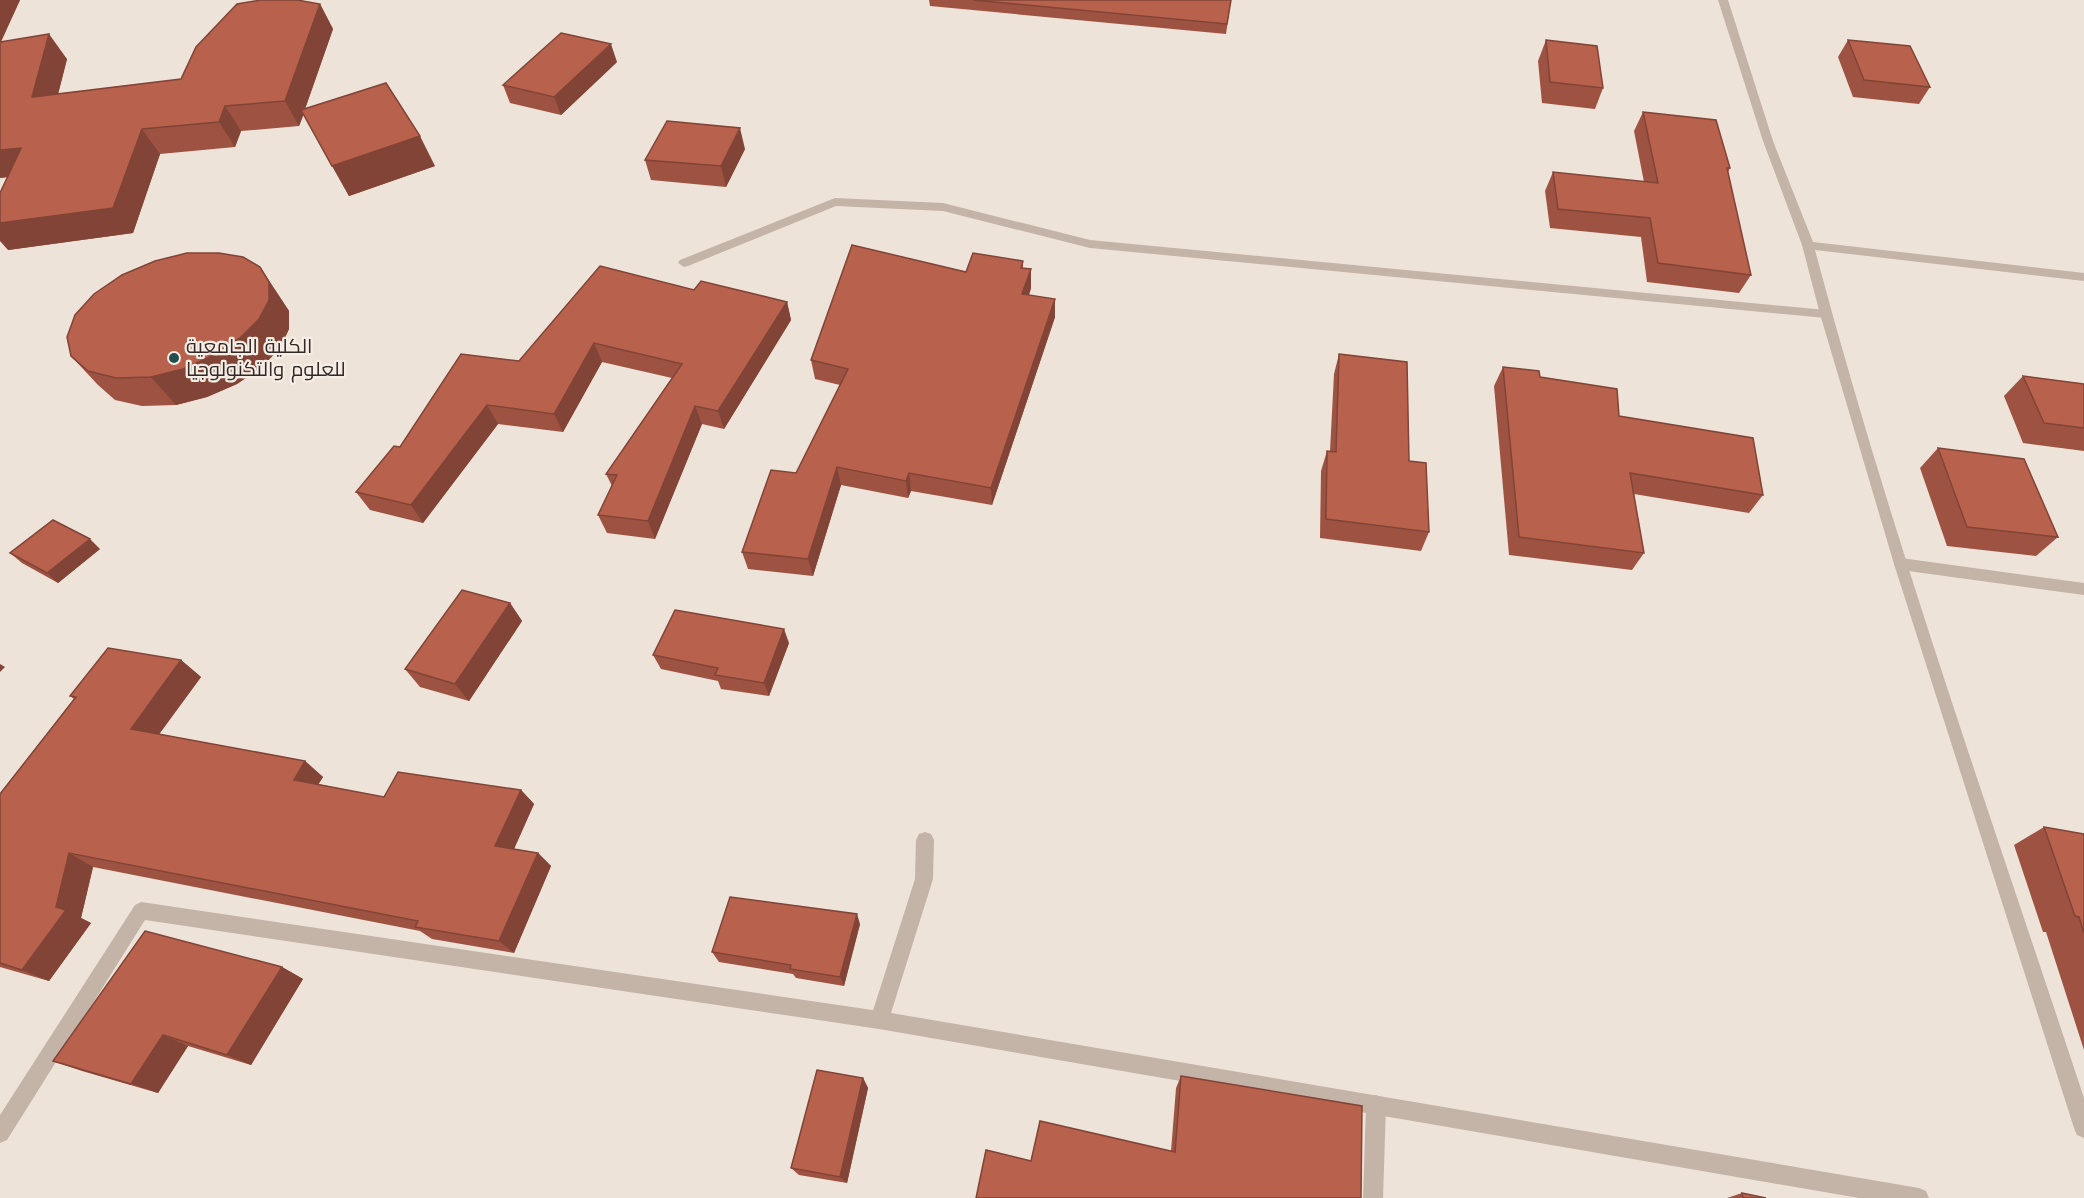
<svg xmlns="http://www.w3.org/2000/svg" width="2084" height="1198" font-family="'Work Sans',Cairo,sans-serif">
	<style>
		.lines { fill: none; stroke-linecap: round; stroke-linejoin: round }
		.lane { fill: #c4b3a7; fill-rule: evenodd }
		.street { fill: #c4b3a7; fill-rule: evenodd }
		.wall { fill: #9e5342 }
		.shaded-wall { fill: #814436 }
		.building { fill: #b8614d; stroke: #814436; stroke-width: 1.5 }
		.poi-dot { fill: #214e4e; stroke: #f6ede5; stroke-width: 2 }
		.labels { text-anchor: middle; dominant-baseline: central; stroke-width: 4.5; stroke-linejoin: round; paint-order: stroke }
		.poi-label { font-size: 20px; fill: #322926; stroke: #f6ede5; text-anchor: start }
	</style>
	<rect width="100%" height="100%" fill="#eee3d9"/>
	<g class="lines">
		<g class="lane">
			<path d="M835 198 943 203 1090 240 1826 310 1832 314 1826 318 1090 248 943 211 836 206 688 266 684 267 678 263 680 260Z"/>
			<path d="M1901 558 2084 583V595L1901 570 1896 568 1894 564 1896 560Z"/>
			<path d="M141 902 879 1011 886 1013 888 1020 886 1027 879 1029 145 920 7 1140 0 1143V1115L135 905Z"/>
			<path d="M1376 1095 1383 1098 1386 1105 1383 1198H1363L1366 1105 1369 1098Z"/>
		</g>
		<g class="street">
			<path d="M1718 0H1728L1773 141 1813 242 2084 273V281L1815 250C1891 536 1991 816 2084 1098V1138L2077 1135 2074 1128 1894 564 1820 314 1802 245 1763 141Z"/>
			<path d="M925 832 931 834 934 840 933 879 891 1013 1919 1188 1926 1191 1929 1198H1859L879 1029 872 1027 870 1020 915 879 916 840 919 834Z"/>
		</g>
	</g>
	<g class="wall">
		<path d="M0 0H20L1 42 67 59 58 94 181 79 320 4 333 29 305 109 435 166 349 196 304 114 299 126 241 131 235 147 160 154 133 233 8 250 7 177 0 178Z"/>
		<path d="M929 0H1231L1226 34 930 6Z"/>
		<path d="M1546 40 1603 88 1595 109 1542 103 1538 61Z"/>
		<path d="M1848 40 1930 87 1919 104 1853 97 1838 57Z"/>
		<path d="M617 62 561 115 510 103 503 85Z"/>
		<path d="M1643 112 1730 168 1728 172 1751 275 1739 293 1647 282 1641 237 1550 228 1545 191 1553 172 1644 182 1634 131Z"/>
		<path d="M745 149 726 187 651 180 645 160Z"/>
		<path d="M1023 261V268L1031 288 1029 295 1055 317 992 505 911 491 908 498 841 485 813 576 748 569 742 552 796 473 840 385 815 379 811 360 966 272Z"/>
		<path d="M260 267 289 311V329L280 348 262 367 237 384 207 397 176 405 142 406 115 400 98 385 71 356Z"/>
		<path d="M694 290 787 302 791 320 724 429 702 424 655 539 607 533 598 515 612 486 606 474 672 378 602 362 563 432 498 424 423 523 370 510 356 492 400 447 519 361Z"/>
		<path d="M1339 354 1409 461 1429 532 1421 551 1320 538 1321 471 1327 451H1330L1334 374Z"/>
		<path d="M1503 367 1540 377 1619 416 1763 495 1749 513 1634 494 1644 553 1632 570 1509 555 1494 386Z"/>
		<path d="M2023 376 2084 384V451L2023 443 2004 396Z"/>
		<path d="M1938 448 2058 537 2036 556 1947 546 1920 468Z"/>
		<path d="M100 549 58 583 22 563 10 553Z"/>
		<path d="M510 603 522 621 469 701 420 687 405 669Z"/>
		<path d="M789 643 769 696 721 689 718 681 661 669 653 655Z"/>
		<path d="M181 660 201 677 159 734 305 761 323 777 318 784 384 797 521 790 534 804 514 849 538 853 551 866 514 953 432 939 420 931 93 867 81 918 91 923 49 981 0 967V794L74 699 70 696Z"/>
		<path d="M2044 827 2084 834V1050L2046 932H2043L2014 845Z"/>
		<path d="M860 924 844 986 796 978 793 974 719 962 712 952Z"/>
		<path d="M282 967 303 979 251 1065 188 1046 158 1093 82 1071 53 1061Z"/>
		<path d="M1181 1076 1361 1198 1031 1161 1171 1151 1176 1088Z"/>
		<path d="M863 1078 868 1088 847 1183 799 1175 791 1168Z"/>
		<path d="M1742 1193 1766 1198H1727Z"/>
	</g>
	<g class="shaded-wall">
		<path d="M0 0H20L0 43Z"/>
		<path d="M320 4 333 29 299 126 285 101Z"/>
		<path d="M49 34 67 59 51 122 32 97Z"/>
		<path d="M611 44 617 62 561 115 554 97Z"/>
		<path d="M225 106 241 131 235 147 219 122Z"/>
		<path d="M740 128 745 149 726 187 721 166Z"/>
		<path d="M142 129 160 154 133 233 8 250 0 241V223Z"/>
		<path d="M420 136 435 166 349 196 332 166Z"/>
		<path d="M21 148 41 173 0 178V150Z"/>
		<path d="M260 267 289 311V329L280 348 262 367 237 384 207 397 176 405 151 377Z"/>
		<path d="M1031 269V288L1023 313 1022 294Z"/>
		<path d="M1055 299V317L992 505 991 488Z"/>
		<path d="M787 302 791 320 724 429 718 411Z"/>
		<path d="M594 343 602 362 563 432 554 414Z"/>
		<path d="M487 405 498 424 423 523 411 505Z"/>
		<path d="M695 406 702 424 655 539 648 521Z"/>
		<path d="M837 467 841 485 813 576 808 559Z"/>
		<path d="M909 473 911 491 908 498 906 481Z"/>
		<path d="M90 539 100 549 58 583 47 573Z"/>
		<path d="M510 603 522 621 469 701 455 684Z"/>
		<path d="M784 629 789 643 769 696 764 683Z"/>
		<path d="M181 660 201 677 152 744 131 729Z"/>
		<path d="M0 664 5 667 0 672Z"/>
		<path d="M305 761 323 777 312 795 294 780Z"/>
		<path d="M521 790 534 804 509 860 495 846Z"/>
		<path d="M69 853 93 867 81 918 91 923 49 981 22 970 56 907Z"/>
		<path d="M538 853 551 866 514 953 499 941Z"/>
		<path d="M857 914 860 924 844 986 840 977Z"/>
		<path d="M282 967 303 979 251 1065 227 1055Z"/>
		<path d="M163 1035 188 1046 158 1093 131 1084Z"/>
		<path d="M863 1078 868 1088 847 1183 840 1177Z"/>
	</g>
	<g class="building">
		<path d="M261 0H297L320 4 285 101 225 106 219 122 142 129 113 208 0 223V193L21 148 0 150V42L49 34 32 97 181 79 196 47 237 4Z"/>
		<path d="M973 0H1231L1227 24Z"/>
		<path d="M561 33 611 44 554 97 503 85Z"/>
		<path d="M1546 40 1597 46 1603 88 1550 82Z"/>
		<path d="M1848 40 1910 46 1930 87 1864 80Z"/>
		<path d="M386 83 420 136 332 166 301 110Z"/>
		<path d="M1643 112 1716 120 1730 168H1727L1751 275 1658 263 1650 218 1558 209 1553 172 1658 183Z"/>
		<path d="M667 121 740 128 721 166 645 160Z"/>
		<path d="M852 245 966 272 973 253 1023 261 1021 268 1031 269 1022 294 1055 299 991 488 909 473 906 481 837 467 808 559 742 552 771 470 796 473 848 369 811 360Z"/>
		<path d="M187 253H219L243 257 260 267 269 282V300L259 319 240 338 214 355 183 369 151 377 116 378 88 371 71 356 67 337 75 315 94 294 122 275 155 261Z"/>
		<path d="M600 266 694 290 701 281 787 302 718 411 695 406 648 521 598 515 617 475 606 474 682 364 594 343 554 414 487 405 411 505 356 492 394 446 400 447 461 354 519 361Z"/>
		<path d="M1339 354 1407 362 1409 461 1426 463 1429 532 1326 519 1327 451 1336 452Z"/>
		<path d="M1503 367 1539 371 1540 377 1617 389 1619 416 1753 438 1763 495 1630 473 1644 553 1519 537Z"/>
		<path d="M2023 376 2084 384V428L2044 423Z"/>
		<path d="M1938 448 2024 459 2058 537 1967 527Z"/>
		<path d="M53 520 90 539 47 573 10 553Z"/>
		<path d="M462 590 510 603 455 684 405 669Z"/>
		<path d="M675 610 784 629 764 683 715 675 718 668 653 655Z"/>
		<path d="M108 648 181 660 131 729 305 761 294 780 384 797 398 772 521 790 495 846 538 853 499 941 415 927 418 921 69 853 56 907 66 910 22 970 0 963V794L76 697 70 696Z"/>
		<path d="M2044 827 2084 834V933L2079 917 2075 916Z"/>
		<path d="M730 897 857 914 840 977 790 969 791 965 712 952Z"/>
		<path d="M145 931 282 967 227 1055 163 1035 131 1084 53 1061Z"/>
		<path d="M817 1070 863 1078 840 1177 791 1168Z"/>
		<path d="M1181 1076 1362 1106 1361 1198H976L986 1150 1031 1161 1040 1121 1175 1152Z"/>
		<path d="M1742 1193 1766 1198H1743Z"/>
	</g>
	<circle class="poi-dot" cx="174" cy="358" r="6"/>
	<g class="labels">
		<g class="poi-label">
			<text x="186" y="346">الكلية الجامعية<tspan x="186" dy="23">للعلوم والتكنولوجيا</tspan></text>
		</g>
	</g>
</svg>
